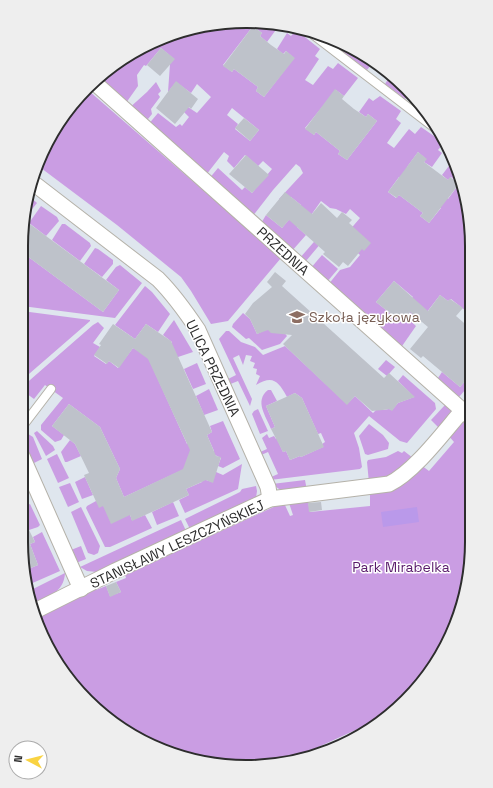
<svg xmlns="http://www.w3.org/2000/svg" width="493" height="788" font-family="'Space Grotesk',sans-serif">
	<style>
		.green { fill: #ca9de3; fill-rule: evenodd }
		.pitch { fill: #ba99ea }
		.building { fill: #bec2ca }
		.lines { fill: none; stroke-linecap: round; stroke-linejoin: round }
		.service-casing { stroke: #b5b2a9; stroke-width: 10 }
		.minor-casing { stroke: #b5b2a9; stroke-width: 17 }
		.service { stroke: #fff; stroke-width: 8 }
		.minor { stroke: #fff; stroke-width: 15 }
		.labels { text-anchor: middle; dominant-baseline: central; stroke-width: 3; stroke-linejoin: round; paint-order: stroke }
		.street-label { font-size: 14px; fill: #2d2d2d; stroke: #fff }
		.education-label { font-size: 14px; fill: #785e54; stroke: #fff; text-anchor: start }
		.park-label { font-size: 14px; fill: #591b6b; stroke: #fff }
		.rim { fill: none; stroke: #2d2d2d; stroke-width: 2 }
	</style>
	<rect width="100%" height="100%" fill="#dfe6ee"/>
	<g class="green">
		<path d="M217 23 278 27 267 42 260 36 262 33 253 26 223 65 232 72 234 69 258 87 256 91 264 97 294 58 286 51 283 54 277 49 287 33 291 36 296 30 320 49 315 56 319 59 305 80 313 85 328 66 333 69 338 63 358 78 344 96 336 90 305 128 314 135 316 132 340 151 338 154 347 160 377 121 368 114 366 117 359 112 369 98 373 101 380 96 401 111 396 119 401 123 387 143 394 148 409 129 415 134 421 127 444 143 438 150 442 153 432 167 424 162 426 159 418 152 407 167 408 168 401 178 399 177 388 192 396 198 399 195 423 213 420 216 429 223 441 208 439 207 446 197 448 199 459 184 451 177 448 180 442 175 452 162 454 163 464 188 471 232V252L470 254 471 256V315L451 299 448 301 440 295 420 321 404 308 413 297 394 281 376 302 401 322 406 317 416 326 400 349 328 285 340 270 350 267 360 255 342 239 360 218 350 209 346 214 336 209 330 208 321 201 309 218 297 227 306 235 291 252 260 225 266 215 282 228 301 205 291 197 286 204 279 199 303 173 300 167 296 164 273 190 252 217 208 180 218 168 242 190 245 187 252 193 272 169 263 161 258 166 245 155 234 168 227 161 229 156 224 152 206 175 147 126 158 113 176 127 180 124 182 126 189 117 184 112 188 107 197 113 211 97 197 84 191 93 176 82 168 92 170 64 174 59 161 48 146 66 144 65 137 75 138 86 126 103 98 83 134 51ZM232 108 259 130 250 141 235 129 238 124 227 115Z"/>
		<path d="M327 40 381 66 378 70 371 65 367 70Z"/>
		<path d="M387 72 408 95 405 99 385 84 390 76 386 73Z"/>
		<path d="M156 82 161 91 158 94 160 97 151 109 152 114 144 124 127 110 147 92Z"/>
		<path d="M89 91 281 258 228 321 211 324 191 291 181 277 117 225 37 165 38 160 67 109Z"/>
		<path d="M29 196 37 203 24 219 23 217Z"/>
		<path d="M41 206 57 217 59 221 46 236 29 223Z"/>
		<path d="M62 224H65L90 243 91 246 80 261 52 240Z"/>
		<path d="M320 235 327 236 306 261 308 262 305 264 299 259Z"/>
		<path d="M95 248 98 249 113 260V264L102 277 84 264Z"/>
		<path d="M23 253 103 312 119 290 106 280 116 267 120 265 142 283 115 318 22 306Z"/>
		<path d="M322 255 338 269 326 283 310 269Z"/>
		<path d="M145 286 152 292 170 314 158 332 146 324 135 339 115 325Z"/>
		<path d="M22 311 90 320V321L22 380V361L28 353 22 348Z"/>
		<path d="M243 313 250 319 257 334 267 329H281L287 336 280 344 262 350 249 338 246 339 232 327 233 324Z"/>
		<path d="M174 320 193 352 178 357 166 352 172 342 163 335Z"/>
		<path d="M98 322 104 328 93 343 100 347 94 356 106 364 109 361 118 368 133 348 147 355 187 444 194 442 183 471 178 472 124 497 116 478 120 469 100 427 69 404 52 426 64 435 61 440 55 442 41 430V425L63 398 45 385 34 399 23 391 22 392V387L93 325Z"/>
		<path d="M226 331H229L241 342 255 347 263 355 285 346 347 404 355 396 373 413 376 410H383L389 409 392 410 398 403 414 397 398 381 403 375 435 403 436 409 407 443 400 441 369 416 354 433 359 448 362 467 360 469 270 480 269 478 278 474 268 452 259 456 258 453 267 449 262 438 267 434 269 438 274 436 276 439H277L283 452 286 451 290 460 300 456 301 457 323 447 322 444 325 442 321 433 318 434 302 398 295 393 287 397C278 381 273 375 256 385L260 376 256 374 257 369 253 368 255 363 250 361 252 356 246 355 243 365 239 355 233 358 252 399 250 406 238 381 228 385 226 380 236 375 219 339Z"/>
		<path d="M386 360 395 367 387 376 378 369Z"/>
		<path d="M197 363 206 384 193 389 184 369Z"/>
		<path d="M442 372 460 387 471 374V383L459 397 438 378Z"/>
		<path d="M209 389 218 410 204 415 196 396Z"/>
		<path d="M268 390H271L277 401 266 406 275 427 271 429C266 416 254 401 268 390Z"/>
		<path d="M445 405 454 412 439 428 431 420Z"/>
		<path d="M258 409 268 431 260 434 252 414 254 411Z"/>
		<path d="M223 421 240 459 223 468 218 466 221 458 213 454 214 451 207 435 212 432 210 426Z"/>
		<path d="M460 422H465L471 424 470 571 455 628 426 679 386 716 290 760 246 767 174 755 109 721 67 679 34 616 95 588 96 590 106 586 110 596 121 592 116 582 126 578 125 575 278 505 284 503 290 516 293 515 289 503 308 501 310 512 370 506V494L421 465 429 471 454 442 448 435Z"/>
		<path d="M369 424 383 435 389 443 388 449 368 455 365 454 359 436Z"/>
		<path d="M37 431 53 446 55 450 46 456 34 433Z"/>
		<path d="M25 432 33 437 42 459 32 464C26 453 17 444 25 432Z"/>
		<path d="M70 440 75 444 81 456 67 462H65L61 452Z"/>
		<path d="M398 451 402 453 404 451 413 458 394 476 369 483 367 462 368 460 386 457Z"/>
		<path d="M57 454 69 478 58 483 47 459Z"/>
		<path d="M242 464 238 489 185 513 179 500 189 495 186 489 202 482 203 479 212 482 216 472 223 475Z"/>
		<path d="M85 477 93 495 82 499 75 482Z"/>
		<path d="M305 480 307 491H282L272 484Z"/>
		<path d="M70 483 79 502 68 507 59 487Z"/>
		<path d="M256 486 257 491 256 498 191 531 185 519 240 492 242 489Z"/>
		<path d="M96 501 103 506 130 515 132 520 145 515 152 528 110 547H105L86 508 87 506Z"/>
		<path d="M173 502 179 516 157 525 152 512Z"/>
		<path d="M30 504 40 525 38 527 29 530 21 513V508Z"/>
		<path d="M81 507 100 546 98 553 94 555 88 553 71 512Z"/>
		<path d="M181 520 187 533 97 572 87 571 80 567Z"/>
		<path d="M42 532 60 571 28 585 26 570 38 565 30 544 35 542 33 537Z"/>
		<path d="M81 546 86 559 76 563 71 550Z"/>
		<path d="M65 573C64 593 47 597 31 605L29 591Z"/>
	</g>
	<g class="pitch">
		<path d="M417 507 419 522 383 527 381 512Z"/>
		<path d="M470 536V568L464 537Z"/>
	</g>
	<g class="building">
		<path d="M253 26 262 33 260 36 271 45 284 54 286 51 295 58 264 97 256 91 258 87 234 69 232 72 223 66Z"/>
		<path d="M161 48 175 59 160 76 147 65Z"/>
		<path d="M176 81 198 99 191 109 189 107 175 124 156 108Z"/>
		<path d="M335 89 344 96 342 99 354 109 366 117 368 114 377 121 347 160 338 154 340 151 316 132 314 135 305 129Z"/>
		<path d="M244 118 259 130 250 141 235 128Z"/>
		<path d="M418 152 427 159 424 162 448 180 450 177 459 184 429 223 420 216 423 213 399 195 397 198 388 192Z"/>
		<path d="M246 155 269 175 252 193 229 174Z"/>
		<path d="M285 192 312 214 321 203 337 218 342 212 352 220 349 223 371 243 364 251 362 249 348 266 343 262 339 267 323 254 325 252 289 220 282 228 266 215Z"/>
		<path d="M23 219 119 290 103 312 23 253Z"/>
		<path d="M275 272 286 281 282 286 384 378 389 373 415 397 398 403 392 411 389 409 383 410 372 411 355 396 347 405 283 344 292 335 271 333 268 330 257 334 250 319 245 314 253 303 272 287 267 282Z"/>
		<path d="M394 281 428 311 440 295 448 301 450 299 463 308 456 316 471 329V374L460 387 423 356 421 358 410 349 428 327 410 312 401 322 376 302Z"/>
		<path d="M113 324 135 339 146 324 171 341 212 432 207 435 216 456 221 457 213 483 206 480 186 489 189 495 132 521 130 515 111 524 103 506 99 508 84 475 89 473 75 444 52 426 69 404 100 427 120 469 116 478 124 497 183 469 190 450 148 359 133 348 119 368 109 361 107 364 94 355 101 345 99 344Z"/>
		<path d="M295 393 302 398 324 447 301 457 300 456 290 460 286 451 283 452 271 429 275 427 266 406Z"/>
		<path d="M321 502 322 510 309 512 308 503Z"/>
		<path d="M21 514 35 542 30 544 38 565 26 570 21 542Z"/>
		<path d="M116 582 121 592 110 597 106 586Z"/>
	</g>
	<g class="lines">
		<defs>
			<g id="service">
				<path d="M307 30 440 132"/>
				<path d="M22 427 51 389"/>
			</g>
			<g id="minor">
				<path d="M96 84 471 418"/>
				<path d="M32 182 158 279C173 294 186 312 198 330L268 487 270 499"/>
				<path d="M22 456 81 589"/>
				<path d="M33 612 115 571 270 499 389 484C414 472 443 433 462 411"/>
			</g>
		</defs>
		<use href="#service" class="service-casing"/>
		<use href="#minor" class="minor-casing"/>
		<use href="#service" class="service"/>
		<use href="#minor" class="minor"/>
	</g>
	<defs>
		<symbol id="school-bare" viewBox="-9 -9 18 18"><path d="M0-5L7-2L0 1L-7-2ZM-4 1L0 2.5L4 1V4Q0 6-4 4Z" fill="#8d6e63" stroke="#fff" stroke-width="2.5" paint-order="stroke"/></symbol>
	</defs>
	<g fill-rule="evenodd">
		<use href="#school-bare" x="286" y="306" width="22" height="22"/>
	</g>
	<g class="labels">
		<g class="street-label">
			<text transform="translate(283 251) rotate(42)">PRZEDNIA</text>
			<text transform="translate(213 368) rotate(64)">ULICA PRZEDNIA</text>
			<text transform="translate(177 544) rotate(-25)">STANISŁAWY LESZCZYŃSKIEJ</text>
		</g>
		<g class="education-label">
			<text x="309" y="317">Szkoła językowa</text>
		</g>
		<g class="park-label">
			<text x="401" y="567">Park Mirabelka</text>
		</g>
	</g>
	<path d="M0 0H493V788H0ZM246 28H247A218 218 0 0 1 465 246V542A218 218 0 0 1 247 760H246A218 218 0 0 1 28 542V246A218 218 0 0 1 246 28Z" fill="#eee" fill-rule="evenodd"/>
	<path class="rim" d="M246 28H247A218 218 0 0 1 465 246V542A218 218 0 0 1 247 760H246A218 218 0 0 1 28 542V246A218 218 0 0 1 246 28Z"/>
	<g transform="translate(28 760) rotate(277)"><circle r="19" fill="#ffffff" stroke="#ababab"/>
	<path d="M0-3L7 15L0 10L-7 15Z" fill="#f9d342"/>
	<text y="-6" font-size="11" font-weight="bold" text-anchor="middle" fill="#2d2d2d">N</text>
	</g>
</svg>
